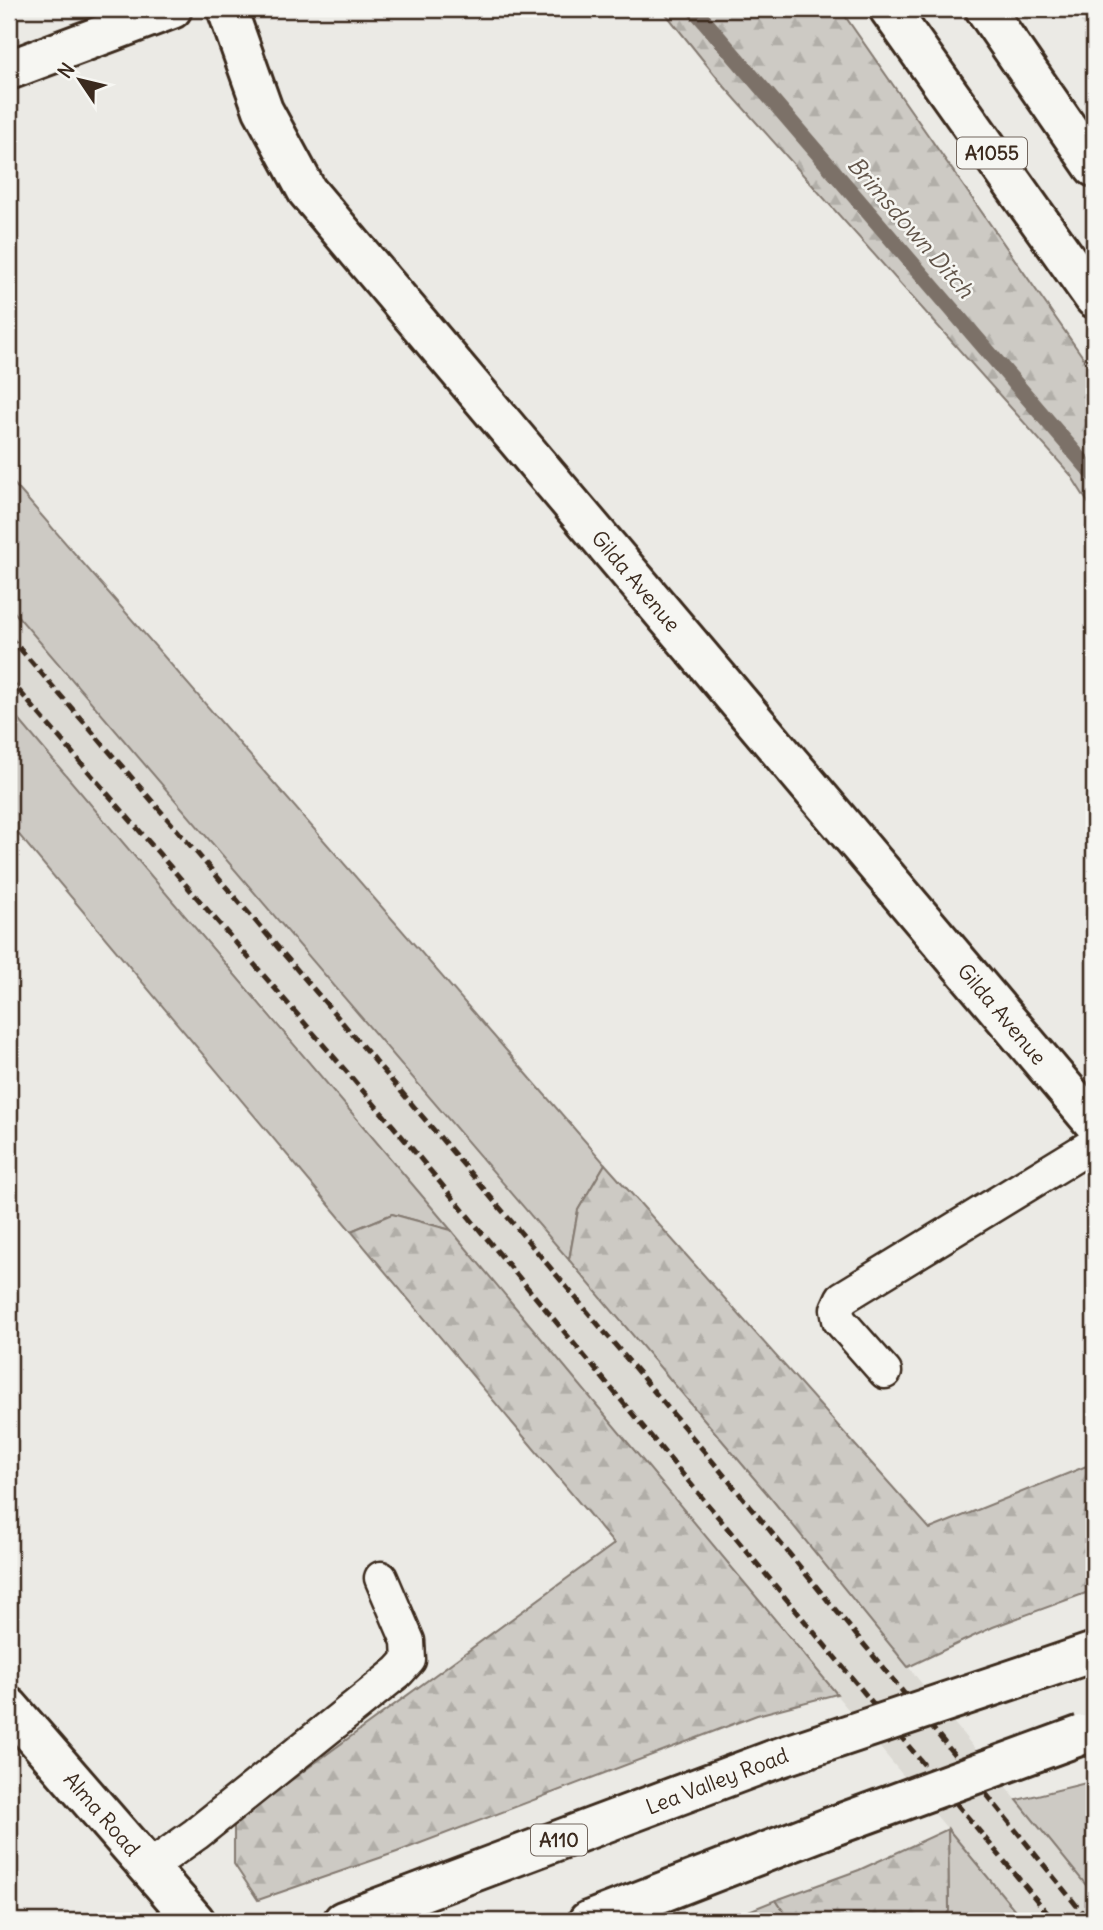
<svg xmlns="http://www.w3.org/2000/svg" width="1103" height="1930" font-family="Delius,sans-serif">
	<style>
		.built { fill: #dcdad4 }
		.industrial { fill: url(#industrial-furrows) }
		.green { fill: #cdcac4; stroke: #847a71; stroke-width: 2 }
		.forest { fill: url(#forest-firs); stroke: #847a71; stroke-width: 2 }
		.lines { fill: none; stroke-linecap: round; stroke-linejoin: round }
		.stream { stroke: #7c7167; stroke-width: 16 }
		.lane-casing { stroke: #3b2a1e; stroke-width: 37 }
		.street-casing { stroke: #3b2a1e; stroke-width: 44 }
		.secondary-casing { stroke: #3b2a1e; stroke-width: 44 }
		.primary-casing { stroke: #3b2a1e; stroke-width: 44 }
		.lane { stroke: #f6f6f2; stroke-width: 32 }
		.street { stroke: #f6f6f2; stroke-width: 38 }
		.secondary { stroke: #f6f6f2; stroke-width: 38 }
		.primary { stroke: #f6f6f2; stroke-width: 38 }
		.rail { stroke: #3b2a1e; stroke-width: 5; stroke-dasharray: 10 5; stroke-linecap: butt }
		.primary-bridge-casing { stroke: #3b2a1e; stroke-width: 44; stroke-linecap: butt }
		.primary-bridge { stroke: #f6f6f2; stroke-width: 38 }
		.labels { text-anchor: middle; dominant-baseline: central; stroke-width: 5; stroke-linejoin: round; paint-order: stroke }
		.shield { fill: #f6f6f2; stroke: #73675e; stroke-width: 2 }
		.shield-label { font-size: 19px; font-weight: bold; fill: #3b2a1e }
		.street-label { font-size: 21px; fill: #3b2a1e; stroke: #f6f6f2 }
		.water-label { font-size: 23px; font-style: italic; fill: #615449; stroke: #f6f6f2 }
	</style>
	<defs>
		<pattern id="industrial-furrows" width="10" height="10" patternUnits="userSpaceOnUse" patternTransform="scale(1.75)"><rect width="10" height="10" fill="#dcdad4"/><path d="M-1 1l2-2M0 10L10 0M9 11l2-2" fill="none" stroke="#bebbb6"/></pattern>
		<pattern id="forest-firs" width="22" height="20" patternUnits="userSpaceOnUse" patternTransform="scale(1.75)"><rect width="22" height="20" fill="#cdcac4"/><path d="M5 1l3.5 6h-7zM16 11l3.5 6h-7z" fill="#b1aea8"/></pattern>
	</defs>
	<rect width="100%" height="100%" fill="#ebeae5"/>
	<filter id="ink" filterUnits="userSpaceOnUse"><feTurbulence type="fractalNoise" baseFrequency=".0143" numOctaves="2"/><feDisplacementMap in="SourceGraphic" scale="14" xChannelSelector="R" yChannelSelector="G"/><feConvolveMatrix kernelMatrix="1 2 1 2 8 2 1 2 1" color-interpolation-filters="sRGB"/></filter>
	<g filter="url(#ink)">
		<path class="built" d="M9 606 770 1497 1094 1895V1921H1024L268 1011 9 708Z"/>
		<path class="industrial" d="M1073 9H1094V42Z"/>
		<g class="green">
			<path d="M9 478 605 1164 578 1210 569 1260 9 606Z"/>
			<path d="M9 708 451 1230 392 1214 351 1231 9 823Z"/>
			<path d="M1094 1781V1895L1017 1800Z"/>
			<path d="M948 1829 1024 1921H941L949 1911Z"/>
			<path d="M776 1900 790 1921H724Z"/>
		</g>
		<g class="forest">
			<path d="M662 9H840L1094 373V512L1070 474 723 85Z"/>
			<path d="M605 1164 930 1529 1094 1463V1590L993 1627 908 1667 770 1497 569 1260 578 1210Z"/>
			<path d="M392 1214 451 1230 837 1694 757 1715 397 1852 258 1900 234 1864V1822L614 1544 351 1231Z"/>
			<path d="M948 1829 949 1911 941 1921H790L776 1900 859 1870Z"/>
		</g>
		<g class="lines">
			<path class="stream" d="M694 9 1094 475"/>
			<defs>
				<g id="lane">
					<path d="M885 1372 839 1320 837 1309 842 1298 1094 1144"/>
					<path d="M148 1868 196 1834 398 1672 409 1660 408 1641 381 1578"/>
				</g>
				<g id="street">
					<path d="M227 9 263 110 307 191 1094 1123"/>
					<path d="M9 70 172 9"/>
				</g>
				<path id="secondary" d="M9 1707 195 1921"/>
				<g id="primary">
					<path d="M889 9 1094 298"/>
					<path d="M985 9 1094 167"/>
					<path d="M1032 1673 1094 1652"/>
					<path d="M343 1921 775 1759"/>
					<path d="M588 1921 828 1828"/>
				</g>
			</defs>
			<use href="#lane" class="lane-casing"/>
			<use href="#street" class="street-casing"/>
			<use href="#secondary" class="secondary-casing"/>
			<use href="#primary" class="primary-casing"/>
			<use href="#lane" class="lane"/>
			<use href="#street" class="street"/>
			<use href="#secondary" class="secondary"/>
			<use href="#primary" class="primary"/>
			<g class="rail">
				<path d="M9 636C376 1058 738 1485 1089 1921"/>
				<path d="M9 679 394 1127 1054 1921"/>
			</g>
			<defs>
				<g id="primary-bridge">
					<path d="M775 1759 1032 1673"/>
					<path d="M828 1828 1082 1735"/>
				</g>
			</defs>
			<use href="#primary-bridge" class="primary-bridge-casing"/>
			<use href="#primary-bridge" class="primary-bridge"/>
		</g>
	</g>
	<g class="labels">
		<g class="shield">
			<rect x="957" y="137.5" width="70" height="31" rx="5"/>
			<rect x="531" y="1824.5" width="56" height="31" rx="5"/>
		</g>
		<g class="shield-label">
			<text x="992" y="153">A1055</text>
			<text x="559" y="1840">A110</text>
		</g>
		<g class="street-label">
			<text transform="translate(636 581) rotate(50)">Gilda Avenue</text>
			<text transform="translate(1002 1014) rotate(50)">Gilda Avenue</text>
			<text transform="translate(717 1781) rotate(-21)">Lea Valley Road</text>
			<text transform="translate(102 1814) rotate(49)">Alma Road</text>
		</g>
		<g class="water-label">
			<text transform="translate(911 227) rotate(49)">Brimsdown Ditch</text>
		</g>
	</g>
	<rect width="1103" height="1930" fill="none" stroke="#f6f6f2" stroke-width="35"/>
	<rect x="18" y="18" width="1068" height="1895" fill="none" stroke="#3b2a1e" stroke-width="2.5" filter="url(#ink)"/>
	<g transform="translate(80 80) rotate(305)" stroke="#f6f6f2" stroke-width="5" paint-order="stroke">
	<path d="M0-5L12 26L0 18L-12 26Z" fill="#3b2a1e"/>
	<text y="-10" font-size="19" font-weight="bold" text-anchor="middle" fill="#3b2a1e">N</text>
	</g>
</svg>
